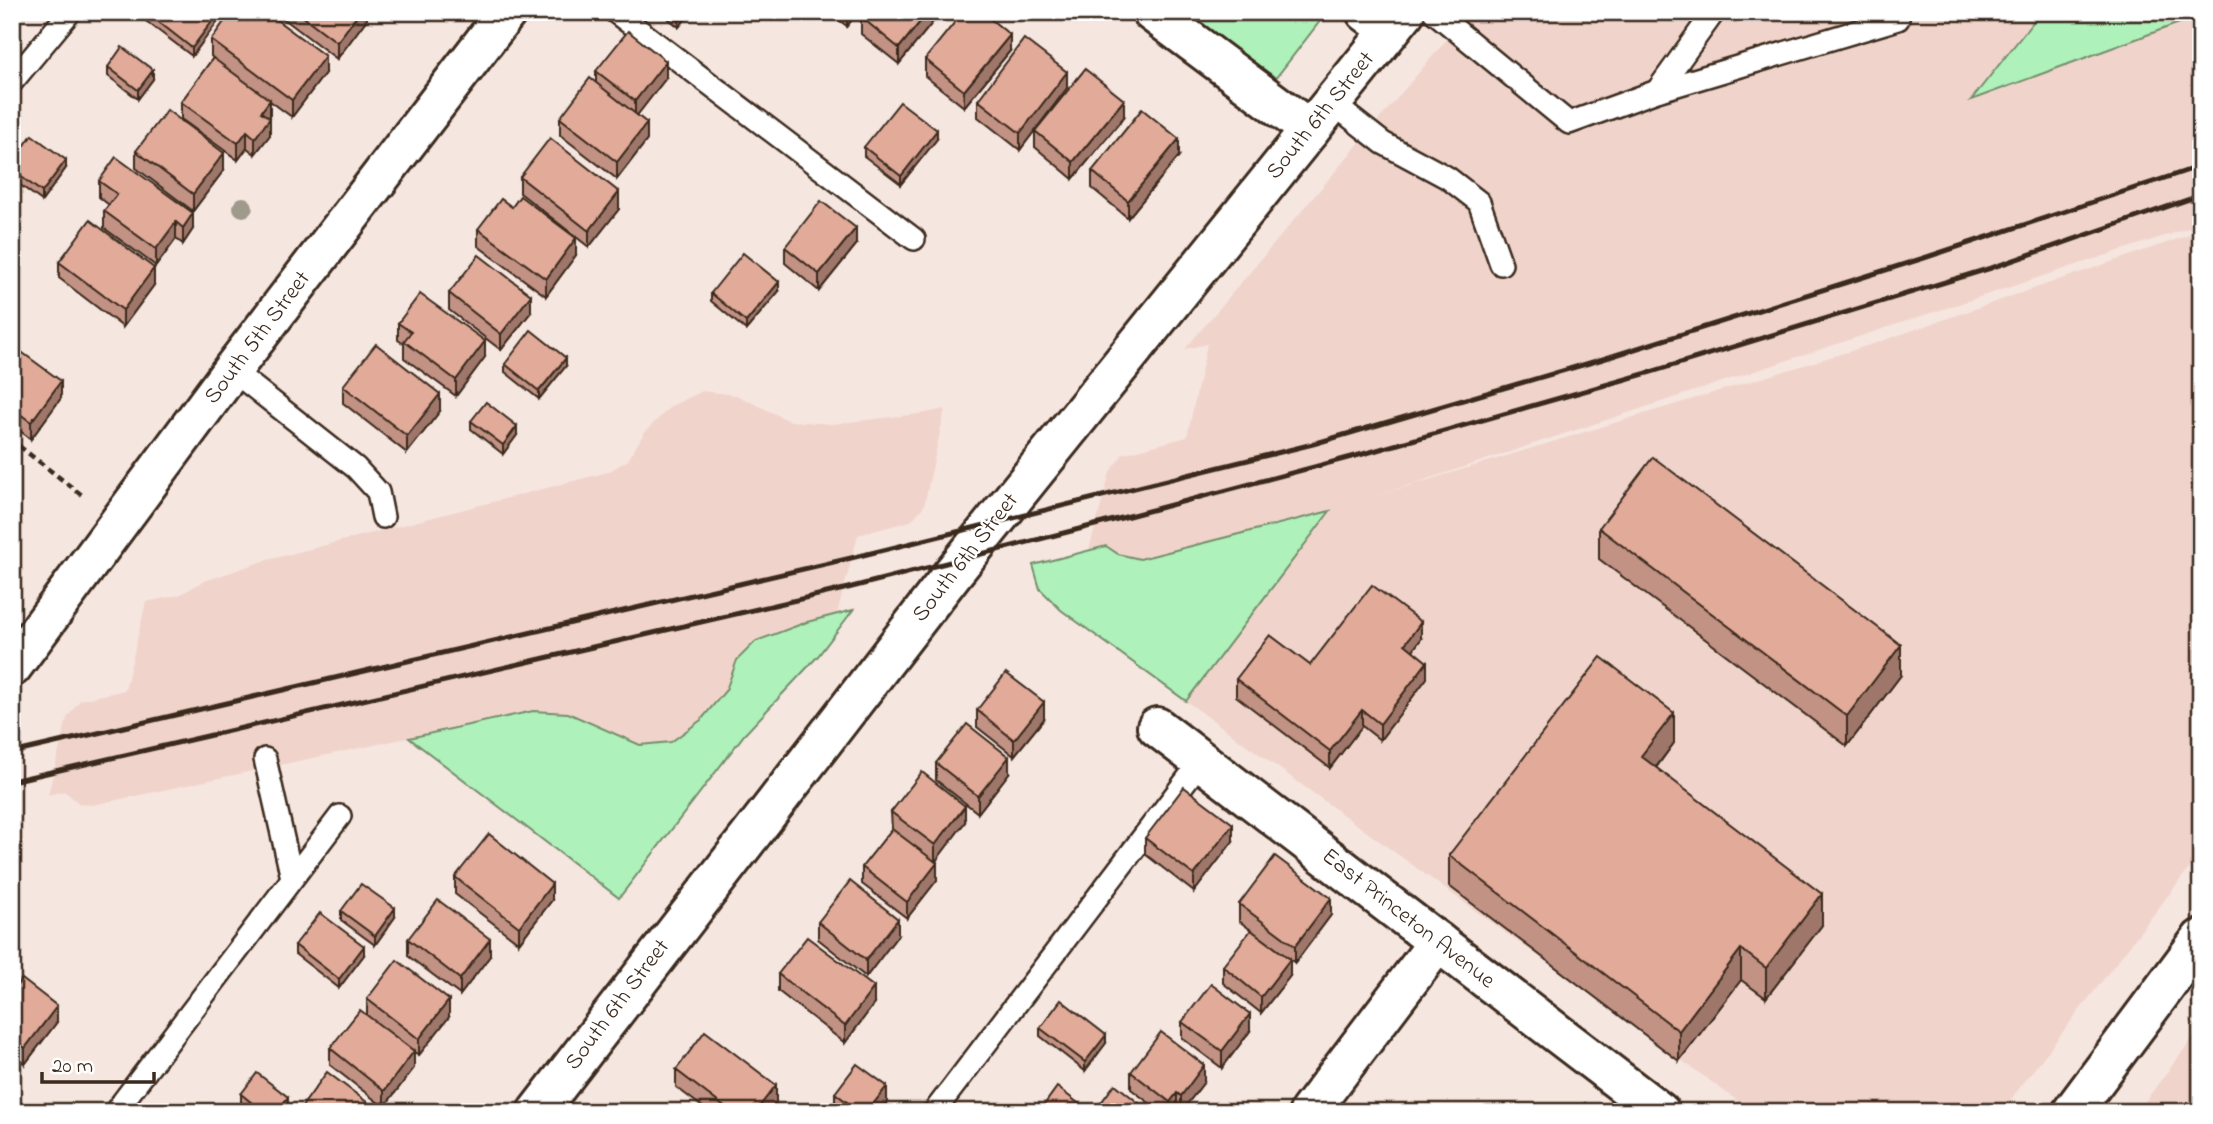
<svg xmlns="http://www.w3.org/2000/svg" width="2213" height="1124" font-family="'Indie Flower',sans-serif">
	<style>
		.built { fill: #f0d4cb }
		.green { fill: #aff1ba; stroke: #758e6c; stroke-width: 2 }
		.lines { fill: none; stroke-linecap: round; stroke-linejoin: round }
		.service-casing { stroke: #3b2a1e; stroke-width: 26 }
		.minor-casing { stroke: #3b2a1e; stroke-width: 44 }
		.primary-casing { stroke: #3b2a1e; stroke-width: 44 }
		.path { stroke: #3b2a1e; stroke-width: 4.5; stroke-dasharray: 7 5; stroke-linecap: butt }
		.service { stroke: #fff; stroke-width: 21 }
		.minor { stroke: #fff; stroke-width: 38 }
		.primary { stroke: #fff; stroke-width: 38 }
		.rail { stroke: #3b2a1e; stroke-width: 5 }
		.tree { fill: #9f9a8b }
		.wall { fill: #c29284; stroke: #3b2a1e; stroke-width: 2 }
		.shaded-wall { fill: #9e776b; stroke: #3b2a1e; stroke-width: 2 }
		.building { fill: #e1aa99; stroke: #3b2a1e; stroke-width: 2 }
		.labels { text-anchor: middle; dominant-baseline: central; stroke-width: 5; stroke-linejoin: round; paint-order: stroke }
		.street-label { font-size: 23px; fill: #3b2a1e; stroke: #fff }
	</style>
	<rect width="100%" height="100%" fill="#f6e6e0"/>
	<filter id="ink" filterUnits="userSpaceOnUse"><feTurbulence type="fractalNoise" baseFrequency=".0143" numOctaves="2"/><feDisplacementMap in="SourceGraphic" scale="14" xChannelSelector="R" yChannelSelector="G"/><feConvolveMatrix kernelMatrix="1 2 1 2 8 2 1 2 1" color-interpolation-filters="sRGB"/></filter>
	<g filter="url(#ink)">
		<g class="built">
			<path d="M1470 12H2041L1972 99 2201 15V224L1379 495 1873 344 2201 231V853L2001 1112H1753L1186 701 1329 512 1140 559 1118 554 1106 546 1089 550 1110 472 1123 454 1187 437 1207 344 1185 349Z"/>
			<path d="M703 391 736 395 790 421 832 424 926 413 945 409 924 506 911 521 858 535 837 614 807 622 737 660 726 690 701 720 671 742 640 745 568 713 533 711 93 805 80 804 64 791 48 795 67 718 80 700 125 690 146 602 179 595 202 582 260 562 608 472 628 460 644 433 671 406Z"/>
			<path d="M2201 1027V1112H2137Z"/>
		</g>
		<g class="green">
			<path d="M1184 12H1327L1275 79Z"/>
			<path d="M2041 12H2201V15L1971 100Z"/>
			<path d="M1330 511 1186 701 1061 610 1040 589 1033 565 1106 546 1118 554 1140 559Z"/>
			<path d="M853 610 818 656 744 735 619 898 409 738 533 711 568 713 640 745 671 742 701 720 726 690 737 660 756 641 807 622Z"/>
		</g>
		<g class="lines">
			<defs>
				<g id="service">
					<path d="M615 12 914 239"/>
					<path d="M1434 12 1569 123 1657 91 1898 19 1892 12"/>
					<path d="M12 82 70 12"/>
					<path d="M1657 91 1714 12"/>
					<path d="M1332 103 1383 143 1448 178 1479 202 1501 264"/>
					<path d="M232 370 356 468 378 492 383 517"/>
					<path d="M265 759 292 878"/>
					<path d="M115 1112 340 816"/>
					<path d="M934 1112 1201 761"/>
				</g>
				<g id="minor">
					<path d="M1152 12 1310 130"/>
					<path d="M1366 12 1390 30"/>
					<path d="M1157 727 1660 1112"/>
					<path d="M1309 1112 1438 942"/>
					<path d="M2072 1112 2201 939"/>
				</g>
				<g id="primary">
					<path d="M12 667 232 370 507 12"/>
					<path d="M537 1112 953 573 1405 12"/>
				</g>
			</defs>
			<use href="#service" class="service-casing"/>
			<use href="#minor" class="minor-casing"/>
			<use href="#primary" class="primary-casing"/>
			<path class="path" d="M19 446 83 496"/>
			<use href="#service" class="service"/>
			<use href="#minor" class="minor"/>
			<use href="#primary" class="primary"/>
			<g class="rail">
				<path d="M12 753 851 558 1313 444 1603 359 1924 258 2201 166"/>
				<path d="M12 781 844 589 1095 525 1363 454 1651 372 1991 268 2201 195"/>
			</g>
		</g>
		<circle class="tree" cx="243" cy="207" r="10"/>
		<g class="wall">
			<path d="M134 12H222V16L192 56Z"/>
			<path d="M275 12H367V19L337 59Z"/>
			<path d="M660 12H691L679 27Z"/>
			<path d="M828 12H858L847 26Z"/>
			<path d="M864 12H941L899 64 861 34V17Z"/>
			<path d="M211 40 325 73 292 117 270 101V135L255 154 247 148 238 160 181 119V102L213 58 211 56Z"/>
			<path d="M1010 51 964 107 925 76V59Z"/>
			<path d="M108 67 153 79 138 99 108 76Z"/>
			<path d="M596 71 666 78 637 115 647 140 617 179 560 135V118L596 83Z"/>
			<path d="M1067 88 1020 150 978 117V100Z"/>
			<path d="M1124 117 1073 179 1035 147V131Z"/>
			<path d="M937 139 901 184 864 156V147Z"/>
			<path d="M136 151 224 170 193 211 136 168Z"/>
			<path d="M1179 156 1128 218 1092 188V171Z"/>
			<path d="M12 163 66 168 42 201 12 179Z"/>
			<path d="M520 177 619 209 589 247 520 193Z"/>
			<path d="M99 181 193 229 183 244 176 239 156 266 104 228V211L109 205 99 197Z"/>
			<path d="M478 229 576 255 546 296 478 246Z"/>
			<path d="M856 245 819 291 785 263V247Z"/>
			<path d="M59 262 154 285 123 327 59 278Z"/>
			<path d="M779 291 746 330 711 301V293Z"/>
			<path d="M449 293 531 312 501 350 449 310Z"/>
			<path d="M398 323 485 357 456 396 404 358V344L398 340Z"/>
			<path d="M12 345 61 398 31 439 12 425Z"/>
			<path d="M505 364 566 366 539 399 505 372Z"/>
			<path d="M343 386 440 411 407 453 343 403Z"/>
			<path d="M471 421 517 435 503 454 471 429Z"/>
			<path d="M1599 528 1901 675 1847 746 1599 559Z"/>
			<path d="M1421 639 1413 650 1427 678 1380 740 1362 726 1330 768 1236 696V679L1310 665Z"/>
			<path d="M977 710 1044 719 1014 756 977 727Z"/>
			<path d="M1674 743 1656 768 1822 925 1766 998 1741 980 1679 1061 1449 886V855Z"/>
			<path d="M936 763 1009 773 978 813 936 780Z"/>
			<path d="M891 812 965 822 935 862 937 880 907 918 862 884V867L892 829Z"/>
			<path d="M1145 838 1233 841 1194 892 1145 854Z"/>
			<path d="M455 877 552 900 519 943 455 894Z"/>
			<path d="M1239 904 1331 915 1295 963 1239 921Z"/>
			<path d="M341 911 395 917 375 945 341 920Z"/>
			<path d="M818 922 898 935 866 977 818 939Z"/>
			<path d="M408 939 490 956 460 995 408 956Z"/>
			<path d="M295 945 364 955 339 988 295 954Z"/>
			<path d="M1223 966 1290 976 1261 1013 1223 983Z"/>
			<path d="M778 974 874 1004 845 1043 778 991Z"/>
			<path d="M12 991 57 1022 25 1064 12 1054Z"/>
			<path d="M367 999 449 1017 419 1055 414 1052V1068L384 1107 330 1065V1048L367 1016Z"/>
			<path d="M1182 1022 1250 1031 1222 1068 1182 1038Z"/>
			<path d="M1040 1028 1106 1043 1085 1071 1040 1036Z"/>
			<path d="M676 1070 776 1102 768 1112H709L676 1087Z"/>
			<path d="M1131 1072 1204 1082 1181 1112 1177 1110 1175 1112H1161L1131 1089Z"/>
			<path d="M835 1093 887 1103 880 1112H838L835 1109Z"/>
			<path d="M241 1094 288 1105 283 1112H252L241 1103Z"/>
		</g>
		<g class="shaded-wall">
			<path d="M219 12H222V16L192 56V48Z"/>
			<path d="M360 12H367V19L337 59V42Z"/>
			<path d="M679 12H691L679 27Z"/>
			<path d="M847 12H858L847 26Z"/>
			<path d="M928 12H941L899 64V48Z"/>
			<path d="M1010 35V51L964 107V91Z"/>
			<path d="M325 56V73L292 117V100Z"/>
			<path d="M666 61V78L635 118V101Z"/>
			<path d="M153 70V79L138 99V90Z"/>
			<path d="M1067 72V88L1020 150V133Z"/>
			<path d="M270 100V116L261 129V112Z"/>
			<path d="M1124 100V117L1073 179V162Z"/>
			<path d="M270 118V135L255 154V138Z"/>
			<path d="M647 123V140L617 179V162Z"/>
			<path d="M937 130V139L901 184V176Z"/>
			<path d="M247 131V148L238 160V143Z"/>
			<path d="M1179 139V156L1128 218V201Z"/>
			<path d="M224 153V170L193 211V194Z"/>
			<path d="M66 160V168L42 201V192Z"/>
			<path d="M619 192V209L589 247V231Z"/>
			<path d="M193 213V229L183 244V228Z"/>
			<path d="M176 222V239L156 266V249Z"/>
			<path d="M856 228V245L819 291V274Z"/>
			<path d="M576 238V255L546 296V279Z"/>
			<path d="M154 268V285L123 327V310Z"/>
			<path d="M779 282V291L746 330V322Z"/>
			<path d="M531 295V312L501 350V334Z"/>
			<path d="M485 341V357L456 396V380Z"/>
			<path d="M566 358V366L539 399V391Z"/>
			<path d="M61 381V398L31 439V422Z"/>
			<path d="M440 394V411L407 453V436Z"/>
			<path d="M517 426V435L503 454V445Z"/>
			<path d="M1421 622V639L1405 661V644Z"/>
			<path d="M1901 645V675L1847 746V716Z"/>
			<path d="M1427 662V678L1380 740V724Z"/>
			<path d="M1044 702V719L1014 756V740Z"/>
			<path d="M1362 710V726L1330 768V751Z"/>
			<path d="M1674 713V743L1641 787V756Z"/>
			<path d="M1009 757V773L978 813V796Z"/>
			<path d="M965 806V822L935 862V845Z"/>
			<path d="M1233 824V841L1194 892V875Z"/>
			<path d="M937 863V880L907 918V902Z"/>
			<path d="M552 884V900L519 943V927Z"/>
			<path d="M1822 894V925L1766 998V968Z"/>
			<path d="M1331 898V915L1295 963V946Z"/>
			<path d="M395 908V917L375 945V936Z"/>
			<path d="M898 919V935L866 977V960Z"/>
			<path d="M490 939V956L460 995V979Z"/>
			<path d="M364 946V955L339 988V979Z"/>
			<path d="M1741 949V980L1679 1061V1031Z"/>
			<path d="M1290 959V976L1261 1013V997Z"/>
			<path d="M874 987V1004L845 1043V1026Z"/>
			<path d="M449 1000V1017L419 1055V1039Z"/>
			<path d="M57 1006V1022L25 1064V1048Z"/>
			<path d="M1250 1014V1031L1222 1068V1051Z"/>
			<path d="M1106 1035V1043L1085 1071V1062Z"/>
			<path d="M414 1051V1068L384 1107V1091Z"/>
			<path d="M1204 1065V1082L1181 1112V1096Z"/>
			<path d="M776 1085V1102L768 1112H755Z"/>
			<path d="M887 1086V1103L880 1112H867Z"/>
			<path d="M1177 1093V1110L1175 1112H1170V1102Z"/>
			<path d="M288 1097V1105L283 1112H276Z"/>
		</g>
		<g class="building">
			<path d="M146 12H219L192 48Z"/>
			<path d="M231 12H266L325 56 292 100 211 40Z"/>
			<path d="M297 12H360L337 42Z"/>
			<path d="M864 12H928L899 48 861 17Z"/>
			<path d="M963 12H982L1010 35 964 91 925 59Z"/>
			<path d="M628 31 666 61 635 101 596 71Z"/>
			<path d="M1024 39 1067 72 1020 133 978 100Z"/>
			<path d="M122 47 153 70 138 90 108 67Z"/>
			<path d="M213 58 270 100 261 112 270 118 255 138 247 131 238 143 181 102Z"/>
			<path d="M1085 69 1124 100 1073 162 1035 131Z"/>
			<path d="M590 78 647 123 617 162 560 118Z"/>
			<path d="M900 102 937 130 901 176 864 147Z"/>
			<path d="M1142 109 1179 139 1128 201 1092 171Z"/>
			<path d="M167 110 224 153 193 194 136 151Z"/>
			<path d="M32 135 66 160 42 192 12 170V163Z"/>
			<path d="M550 138 619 192 589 231 520 177Z"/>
			<path d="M116 157 193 213 183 228 176 222 156 249 104 211 117 194 99 181Z"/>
			<path d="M520 196 576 238 546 279 478 229 501 199 512 207Z"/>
			<path d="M821 201 856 228 819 274 785 247Z"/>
			<path d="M90 220 154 268 123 310 59 262Z"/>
			<path d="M743 253 779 282 746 322 711 293Z"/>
			<path d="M479 255 531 295 501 334 449 293Z"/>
			<path d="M420 294 485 341 456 380 404 341 411 332 398 323Z"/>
			<path d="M531 330 566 358 539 391 505 364Z"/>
			<path d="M376 344 440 394 407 436 343 386Z"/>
			<path d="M12 345 61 381 31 422 12 408Z"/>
			<path d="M486 402 517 426 503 445 471 421Z"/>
			<path d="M1653 457 1901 645 1847 716 1599 528Z"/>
			<path d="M1372 585 1421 622 1405 644 1427 662 1380 724 1362 710 1330 751 1236 679 1270 635 1310 665Z"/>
			<path d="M1601 657 1674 713 1641 756 1822 894 1766 968 1741 949 1679 1031 1449 855Z"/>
			<path d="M1006 673 1044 702 1014 740 977 710Z"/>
			<path d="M967 724 1009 757 978 796 936 763Z"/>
			<path d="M922 772 965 806 935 845 891 812Z"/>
			<path d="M1184 787 1233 824 1194 875 1145 838Z"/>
			<path d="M892 829 937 863 907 902 862 867Z"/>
			<path d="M489 834 552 884 519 927 455 877Z"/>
			<path d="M1275 856 1331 898 1295 946 1239 904Z"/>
			<path d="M850 881 898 919 866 960 818 922Z"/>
			<path d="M361 884 395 908 375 936 341 911Z"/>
			<path d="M438 900 490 939 460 979 408 939Z"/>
			<path d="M320 913 364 946 339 979 295 945Z"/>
			<path d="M1251 930 1290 959 1261 997 1223 966Z"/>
			<path d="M807 937 874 987 845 1026 778 974Z"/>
			<path d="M397 960 449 1000 419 1039 367 999Z"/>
			<path d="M22 979 57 1006 25 1048 12 1038V991Z"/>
			<path d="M1211 984 1250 1014 1222 1051 1182 1022Z"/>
			<path d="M1061 1000 1106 1035 1085 1062 1040 1028Z"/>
			<path d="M360 1010 414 1051 384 1091 330 1048Z"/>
			<path d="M705 1031 776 1085 755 1112H731L676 1070Z"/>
			<path d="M1161 1032 1204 1065 1181 1096 1177 1093 1170 1102 1131 1072Z"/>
			<path d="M857 1064 887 1086 867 1112H860L835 1093Z"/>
			<path d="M327 1072 380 1112H298Z"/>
			<path d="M257 1073 288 1097 276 1112H263L241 1094Z"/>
			<path d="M1115 1084 1150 1112H1094Z"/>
			<path d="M1057 1087 1082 1106 1078 1112H1039Z"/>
			<path d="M1585 1103 1597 1112H1578Z"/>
		</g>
	</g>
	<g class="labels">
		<g class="street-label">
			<text transform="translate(1321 116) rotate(-51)">South 6th Street</text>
			<text transform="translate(258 338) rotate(-53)">South 5th Street</text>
			<text transform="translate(966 558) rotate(-52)">South 6th Street</text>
			<text transform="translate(1408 919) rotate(38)">East Princeton Avenue</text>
			<text transform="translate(618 1005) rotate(-53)">South 6th Street</text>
		</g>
	</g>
	<rect width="2213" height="1124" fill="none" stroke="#fff" stroke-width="42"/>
	<rect x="21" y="21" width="2171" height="1082" fill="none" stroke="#3b2a1e" stroke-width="2.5" filter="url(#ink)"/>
	<path d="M42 1072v10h112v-10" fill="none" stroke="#3b2a1e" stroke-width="3.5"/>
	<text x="52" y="1072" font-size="21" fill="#3b2a1e" stroke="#ffffff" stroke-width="5" paint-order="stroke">20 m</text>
</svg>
